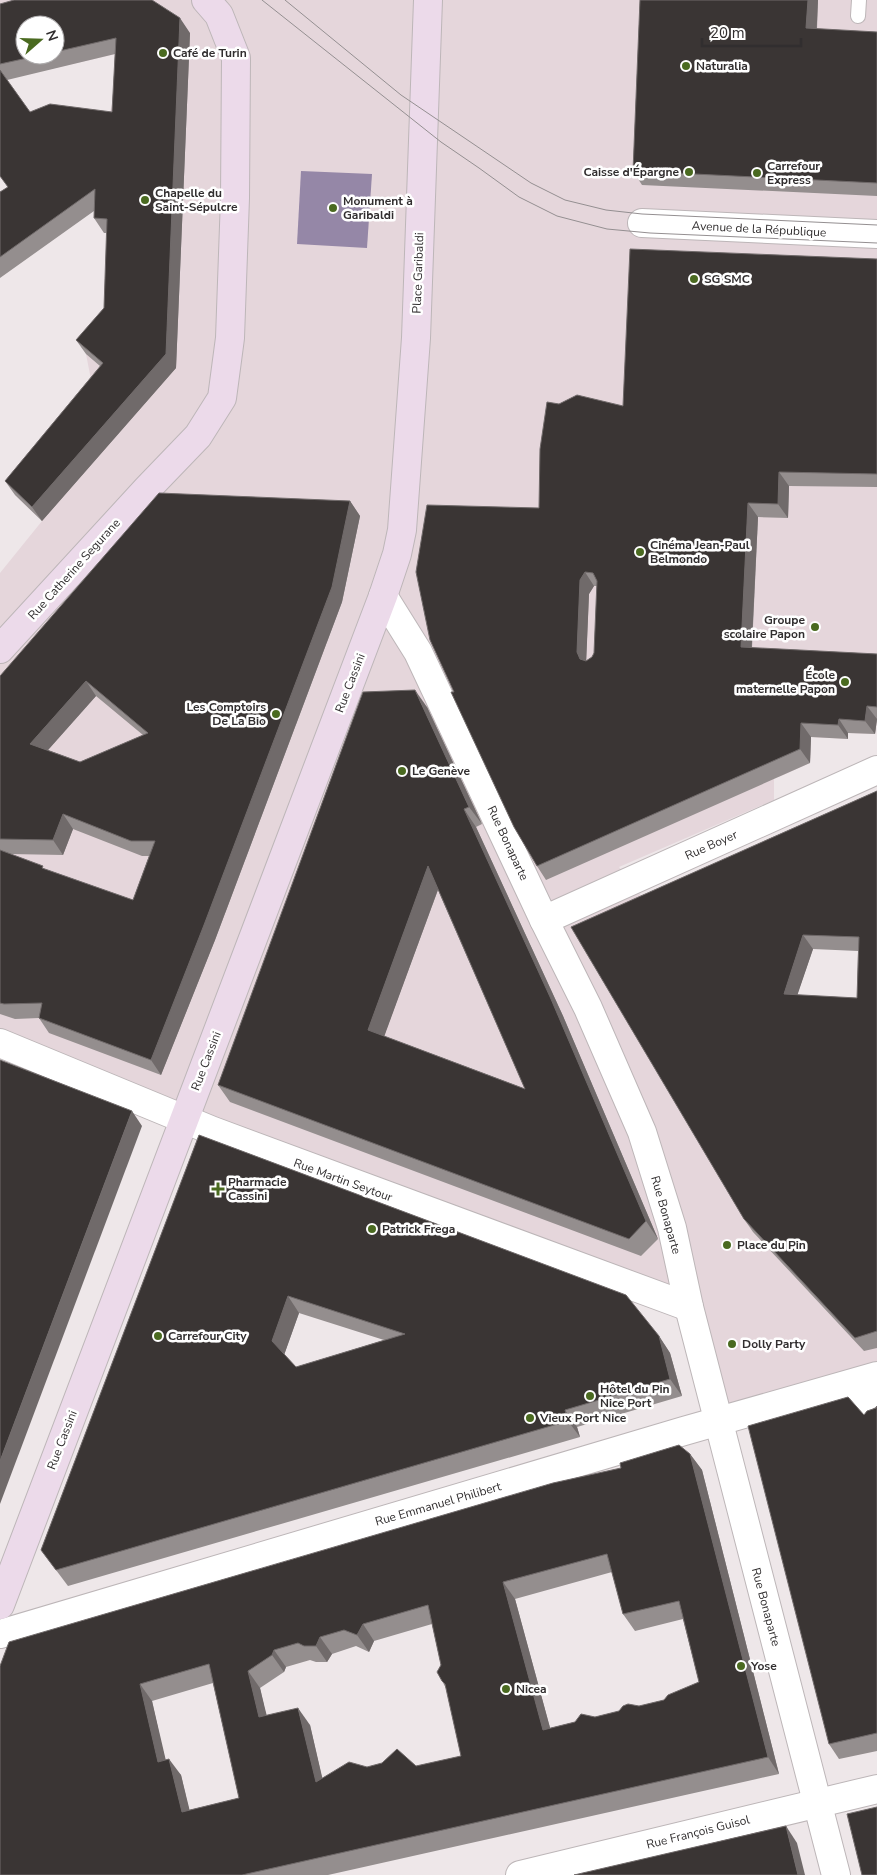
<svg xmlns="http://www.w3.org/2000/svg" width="877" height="1875" font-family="'Nunito Sans',sans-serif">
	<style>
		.built { fill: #e5d6db; fill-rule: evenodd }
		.water { fill: #9587a7 }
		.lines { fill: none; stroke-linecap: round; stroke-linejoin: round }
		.lane-casing { stroke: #bdb6b8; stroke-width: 16 }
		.street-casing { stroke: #bdb6b8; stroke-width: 30 }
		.secondary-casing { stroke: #bdb6b8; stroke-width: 30 }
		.lane { stroke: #fff; stroke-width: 14 }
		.street { stroke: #fff; stroke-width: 28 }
		.secondary { stroke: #ecdaea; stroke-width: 28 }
		.tram { stroke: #948f91; stroke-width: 1 }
		.wall { fill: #948e8e; fill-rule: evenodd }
		.shaded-wall { fill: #706a6a }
		.building { fill: #3a3534; stroke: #706a6a; fill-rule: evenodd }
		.poi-dot { fill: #4a6a20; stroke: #fff; stroke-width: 2 }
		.labels { text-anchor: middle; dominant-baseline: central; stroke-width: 5; stroke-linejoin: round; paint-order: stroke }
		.poi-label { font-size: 12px; font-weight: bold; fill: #312e2f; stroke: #fff; text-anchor: start }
		.street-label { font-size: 12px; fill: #312e2f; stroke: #fff }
	</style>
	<rect width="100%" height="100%" fill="#eee7e9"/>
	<path class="built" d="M0 0H877V719L875 734 848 733V739L811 737 810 763 779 777 774 775V800L619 867 877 1202V1376L718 1421 689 1307 0 1046V573L42 521 15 495 95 400 86 354 114 323 107 124 125 52 42 71 38 55 0 63ZM25 25H55V55H25Z"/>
	<path class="water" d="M301 171 372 174 367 248 297 244Z"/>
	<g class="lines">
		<defs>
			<path id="lane" d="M858 16 859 0"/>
			<g id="street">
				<path d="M642 223 877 234"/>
				<path d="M383 596 418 652 544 920 588 1008 642 1132 672 1228 689 1307 836 1875"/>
				<path d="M544 920 877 770"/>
				<path d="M0 1043 213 1131 689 1307"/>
				<path d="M856 1383 877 1411"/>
				<path d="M0 1634 684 1431 877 1376"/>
				<path d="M520 1875 877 1789"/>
			</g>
			<g id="secondary">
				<path d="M0 649 147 489 198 436 222 398 230 338 235 198 236 58 219 15 206 0"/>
				<path d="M0 1605 383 596 397 554 402 530 416 338 428 0"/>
			</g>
		</defs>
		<use href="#lane" class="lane-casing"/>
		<use href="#street" class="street-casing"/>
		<use href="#secondary" class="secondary-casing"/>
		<use href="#lane" class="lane"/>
		<use href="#street" class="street"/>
		<use href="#secondary" class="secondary"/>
		<g class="tram">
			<path d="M262 0 441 142 479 168 519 197 557 216 607 229 650 233 877 243"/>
			<path d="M285 0 401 95 531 183 565 200 606 210 642 214 877 225"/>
		</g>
	</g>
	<g class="wall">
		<path d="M640 0H818L817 29 877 32V196L642 185 633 171Z"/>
		<path d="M0 4 190 33 176 368 42 521 15 495 5 481 100 366 86 354 76 340 104 308 107 233H104L94 218V211L0 278V192L8 187 0 176ZM55 25V55H25ZM115 54 112 112H30L7 80Z"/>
		<path d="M877 259V487L789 486 788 518 758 517 752 648 877 654V719L875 734 848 733V739L811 737 810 763 546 880 537 866 454 692 539 508 559 404 623 406ZM594 586H597L594 653 592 657 586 661 589 594Z"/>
		<path d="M350 501 360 516 342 602 215 940 161 1075 49 1033 39 1018 15 1019 0 1014V676ZM96 696 143 735 80 762 48 750ZM73 829 142 856H149L133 900 45 869 10 854 63 855Z"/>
		<path d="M427 707 482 824 476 827 563 1016 658 1239 641 1256 230 1102 218 1085ZM438 890 525 1089 384 1036Z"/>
		<path d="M877 791V1348L864 1351 753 1232 744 1219 571 927ZM813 949 858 951 857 998 797 995Z"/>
		<path d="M199 1135 659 1336 670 1353 682 1396 577 1427 580 1437 68 1586 41 1550ZM299 1313 384 1340 296 1367 284 1355Z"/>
		<path d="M877 1406V1751L839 1759 829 1744 864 1415Z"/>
		<path d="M690 1454 702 1470 779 1774 328 1875H0V1666ZM612 1572 623 1614 635 1631 683 1619 699 1682 664 1700 550 1728 515 1599ZM432 1624 441 1665 442 1681 446 1688 461 1756 416 1766 367 1767 322 1778 310 1725 266 1715 260 1688 284 1672 286 1667 310 1660 316 1662H327L332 1654 356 1646 369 1652 374 1641ZM213 1683 239 1798 189 1810 181 1775 165 1760 152 1701Z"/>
	</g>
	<g class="shaded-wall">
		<path d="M808 0H818L816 42 806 28Z"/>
		<path d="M180 18 190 33 176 368 42 521 32 507 166 354Z"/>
		<path d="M779 472 789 486 788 518 778 504Z"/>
		<path d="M350 501 360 516 342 602 215 940 161 1075 151 1060Z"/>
		<path d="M748 503 758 517 751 661 741 647Z"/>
		<path d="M585 572 594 586 589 594 586 666 580 659 577 652 580 580Z"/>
		<path d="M86 681 96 696 40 759 30 744Z"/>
		<path d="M415 690 427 707 482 824 469 807Z"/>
		<path d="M867 706 877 719 875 734 865 721Z"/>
		<path d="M839 719 848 733V739L838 725Z"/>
		<path d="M801 723 811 737 810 763 800 749Z"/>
		<path d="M464 809 476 827 563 1016 658 1239 646 1221Z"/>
		<path d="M63 814 73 829 63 855 53 840Z"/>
		<path d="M428 866 440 884 380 1048 368 1030Z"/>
		<path d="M803 935 813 949 793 1008 784 994Z"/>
		<path d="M132 1111 142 1126 0 1504V1461Z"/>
		<path d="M288 1296 299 1313 283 1358 272 1341Z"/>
		<path d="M659 1336 670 1353 682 1396 670 1379Z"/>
		<path d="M565 1410 577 1427 580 1437 568 1421Z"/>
		<path d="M690 1454 702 1470 779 1774 768 1757Z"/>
		<path d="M503 1582 515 1599 555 1746 543 1730Z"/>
		<path d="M363 1624 374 1641 369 1652 357 1635Z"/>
		<path d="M320 1637 332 1654 327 1662 316 1646Z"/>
		<path d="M274 1650 286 1667 284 1672 272 1655Z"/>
		<path d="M248 1671 260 1688 271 1733 259 1717Z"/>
		<path d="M140 1684 152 1701 170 1778 158 1762Z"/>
		<path d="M298 1708 310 1725 327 1798 316 1782Z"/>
		<path d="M169 1759 181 1775 194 1828 182 1812Z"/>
		<path d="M786 1826 797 1843 805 1875H798Z"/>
	</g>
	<g class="building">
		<path d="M14 0H152L180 18 166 354 32 507 5 481 103 363 76 340 104 308 107 219 94 218 95 189 0 257V192L8 187 0 176V70L30 112 50 104 112 112 116 38 55 52V25H25V55H41L0 64V4Z"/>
		<path d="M640 0H808L806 28 877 32V183L633 171Z"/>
		<path d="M630 249 877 259V474L779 472 778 504 748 503 741 647 877 654V707L867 706 865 721 839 719 838 725 801 723 800 749 537 866 514 827 451 692H454L430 640 416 572 427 505 539 508 540 449 547 402 559 404 577 395 623 406ZM585 572 593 573 597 581 594 653 592 657 586 661 580 659 577 652 580 580Z"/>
		<path d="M159 493 350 501 332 587 204 925 151 1060 39 1018 42 1003 4 1004 0 1003V850L43 866 42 868 133 900 155 841H131L63 814 53 840 0 839V676ZM86 681 148 733 80 762 30 744Z"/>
		<path d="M415 690 469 807 464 809 551 999 646 1221 629 1239 218 1085 363 692ZM428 866 525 1089 368 1030Z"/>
		<path d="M877 791V1331L855 1338 744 1219 571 927ZM803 935 859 937 857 998 784 994Z"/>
		<path d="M0 1060 132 1111 0 1461Z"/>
		<path d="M199 1135 626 1295 659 1336 670 1379 565 1410 568 1421 56 1570 41 1550ZM288 1296 405 1334 296 1367 272 1341Z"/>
		<path d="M848 1397 864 1415 867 1411 876 1408 877 1406V1733L829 1744 748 1426Z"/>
		<path d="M679 1445 690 1454 768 1757 242 1875H0V1666L9 1642 553 1483 621 1468 620 1463ZM607 1554 623 1614 679 1601 699 1682 668 1695 664 1700 639 1706 628 1704 623 1706 619 1711 595 1717 581 1714 575 1722 543 1730 503 1582ZM428 1605 441 1665 437 1672 442 1681 445 1684 461 1756 416 1766 397 1749 382 1763 367 1767 349 1762 316 1782 298 1708 259 1717 248 1671 272 1655 274 1650 298 1643 304 1646H316L320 1637 344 1630 357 1635 363 1624ZM209 1664 239 1798 182 1812 169 1759 158 1762 140 1684Z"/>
		<path d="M877 1807V1875H862L847 1814Z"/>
		<path d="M786 1826 798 1875H574Z"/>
	</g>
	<g class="poi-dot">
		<circle cx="163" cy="53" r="5"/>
		<circle cx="686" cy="66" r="5"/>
		<circle cx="689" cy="172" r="5"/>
		<circle cx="757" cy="173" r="5"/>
		<circle cx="145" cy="200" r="5"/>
		<circle cx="333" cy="208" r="5"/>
		<circle cx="694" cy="279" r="5"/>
		<circle cx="640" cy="552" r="5"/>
		<circle cx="815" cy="627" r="5"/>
		<circle cx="845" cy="682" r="5"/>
		<circle cx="276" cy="714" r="5"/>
		<circle cx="402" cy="771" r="5"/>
		<path d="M215.5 1181.5h5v5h5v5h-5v5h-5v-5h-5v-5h5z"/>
		<circle cx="372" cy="1229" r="5"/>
		<circle cx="727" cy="1245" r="5"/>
		<circle cx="158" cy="1336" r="5"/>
		<circle cx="732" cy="1344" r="5"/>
		<circle cx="590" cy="1396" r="5"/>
		<circle cx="530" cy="1418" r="5"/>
		<circle cx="741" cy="1666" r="5"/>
		<circle cx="506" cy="1689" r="5"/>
	</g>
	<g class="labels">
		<g class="poi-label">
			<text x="173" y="53">Café de Turin</text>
			<text x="696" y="66">Naturalia</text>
			<text x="767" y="166">Carrefour<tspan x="767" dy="14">Express</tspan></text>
			<text x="679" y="172" text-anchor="end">Caisse d'Épargne</text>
			<text x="155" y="193">Chapelle du<tspan x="155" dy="14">Saint-Sépulcre</tspan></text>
			<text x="343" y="201">Monument à<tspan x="343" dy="14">Garibaldi</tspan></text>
			<text x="704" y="279">SG SMC</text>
			<text x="650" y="545">Cinéma Jean-Paul<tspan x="650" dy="14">Belmondo</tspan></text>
			<text x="805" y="620" text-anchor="end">Groupe<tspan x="805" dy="14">scolaire Papon</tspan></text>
			<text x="835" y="675" text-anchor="end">École<tspan x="835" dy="14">maternelle Papon</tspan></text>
			<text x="266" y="707" text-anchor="end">Les Comptoirs<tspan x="266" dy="14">De La Bio</tspan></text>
			<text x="412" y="771">Le Genève</text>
			<text x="228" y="1182">Pharmacie<tspan x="228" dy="14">Cassini</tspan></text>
			<text x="382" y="1229">Patrick Frega</text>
			<text x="737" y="1245">Place du Pin</text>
			<text x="168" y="1336">Carrefour City</text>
			<text x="742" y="1344">Dolly Party</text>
			<text x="600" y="1389">Hôtel du Pin<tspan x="600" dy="14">Nice Port</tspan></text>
			<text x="540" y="1418">Vieux Port Nice</text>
			<text x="751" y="1666">Yose</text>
			<text x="516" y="1689">Nicea</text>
		</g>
		<g class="street-label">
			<text transform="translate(759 229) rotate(3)">Avenue de la République</text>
			<text transform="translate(418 273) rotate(-88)">Place Garibaldi</text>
			<text transform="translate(74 569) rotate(-48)">Rue Catherine Segurane</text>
			<text transform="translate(350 683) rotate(-69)">Rue Cassini</text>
			<text transform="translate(508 843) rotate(65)">Rue Bonaparte</text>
			<text transform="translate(711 845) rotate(-24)">Rue Boyer</text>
			<text transform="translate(206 1061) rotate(-69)">Rue Cassini</text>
			<text transform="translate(343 1180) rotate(20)">Rue Martin Seytour</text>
			<text transform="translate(666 1215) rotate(74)">Rue Bonaparte</text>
			<text transform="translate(62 1440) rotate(-69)">Rue Cassini</text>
			<text transform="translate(438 1504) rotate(-16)">Rue Emmanuel Philibert</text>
			<text transform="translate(766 1607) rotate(75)">Rue Bonaparte</text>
			<text transform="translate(698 1832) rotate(-14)">Rue François Guisol</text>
		</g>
	</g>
	<g transform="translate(40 40) rotate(70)"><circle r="24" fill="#ffffff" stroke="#adabac"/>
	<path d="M0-4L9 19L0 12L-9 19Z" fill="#4a6a20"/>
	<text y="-8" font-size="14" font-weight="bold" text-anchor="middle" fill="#312e2f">N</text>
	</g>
	<path d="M702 38v8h99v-8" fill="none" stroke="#312e2f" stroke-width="2.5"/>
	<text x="710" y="38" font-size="15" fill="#312e2f" stroke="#ffffff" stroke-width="4" paint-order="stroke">20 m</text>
</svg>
